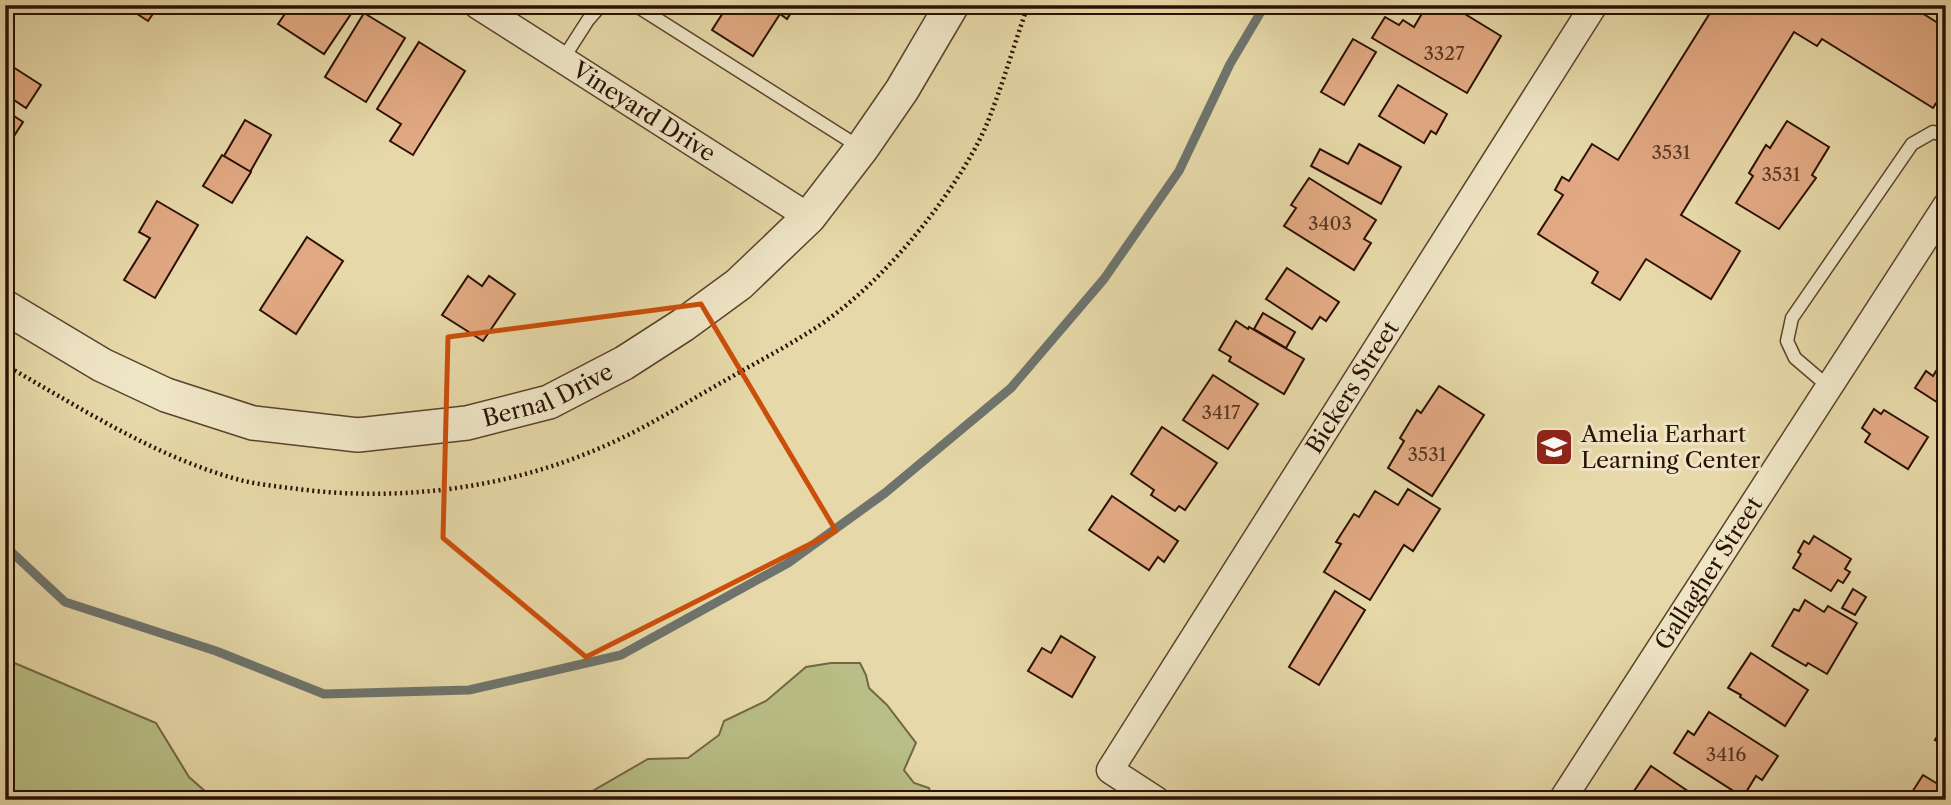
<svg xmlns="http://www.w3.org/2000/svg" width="1951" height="805" font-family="'Libre Caslon Text',serif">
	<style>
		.green { fill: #b8be85; stroke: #726744; stroke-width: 2 }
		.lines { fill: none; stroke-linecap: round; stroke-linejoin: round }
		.stream { stroke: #6e746d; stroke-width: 9 }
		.building { fill: #e1a983; stroke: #2b1003; stroke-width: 2 }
		.service-casing { stroke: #5a422c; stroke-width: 15 }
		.minor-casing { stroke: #5a422c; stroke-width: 29 }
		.tertiary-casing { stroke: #5a422c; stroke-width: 36 }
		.path { stroke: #2b1003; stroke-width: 4.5; stroke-dasharray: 2 3.5; stroke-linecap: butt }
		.service { stroke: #efe6c6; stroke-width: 12 }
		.minor { stroke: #efe6c6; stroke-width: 26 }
		.tertiary { stroke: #efe6c6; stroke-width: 33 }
		.marked { fill: none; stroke: #cc4e0b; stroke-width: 5; stroke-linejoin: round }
		.labels { text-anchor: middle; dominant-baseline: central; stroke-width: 6; stroke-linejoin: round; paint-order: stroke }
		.number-label { font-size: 19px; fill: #583623 }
		.street-label { font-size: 23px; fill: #2b1003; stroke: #efe6c6 }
		.poi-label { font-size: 23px; fill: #2b1003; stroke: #efe6c6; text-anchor: start }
	</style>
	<rect width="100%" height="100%" fill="#e6d8a8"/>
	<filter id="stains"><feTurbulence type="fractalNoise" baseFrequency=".00286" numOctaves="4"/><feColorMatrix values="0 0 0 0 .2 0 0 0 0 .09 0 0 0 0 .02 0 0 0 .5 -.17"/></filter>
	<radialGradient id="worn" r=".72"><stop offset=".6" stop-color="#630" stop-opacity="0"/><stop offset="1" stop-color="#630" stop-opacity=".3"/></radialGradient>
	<g class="green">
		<path d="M5 659 156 723 189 777 215 800H5Z"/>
		<path d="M831 663H860L866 675 869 688 887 705 916 743 904 770 914 783 929 788 933 800H577L648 759 688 758 719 735 724 721 766 701 806 667Z"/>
	</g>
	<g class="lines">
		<path class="stream" d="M5 546 65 602 216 651 324 694 469 690 621 655 788 563 885 493 1011 388 1104 279 1179 171 1230 64 1265 5"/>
	</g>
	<g class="building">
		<path d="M134 5H159L148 21 131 10Z"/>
		<path d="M291 5H345L353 11 324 54 278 24Z"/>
		<path d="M728 5H796L787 19 780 14 753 56 712 30Z"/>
		<path d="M1427 5H1450L1501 36 1467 93 1372 38 1385 17 1399 25 1403 20 1414 27Z"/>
		<path d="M1715 5H1909L1946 28V88L1933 108 1822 39 1817 46 1794 32 1681 215 1740 251 1711 299 1646 259 1620 300 1592 283 1598 272 1538 234 1563 195 1555 190 1562 177 1569 181 1592 144 1618 160Z"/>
		<path d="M364 13 405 38 366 102 325 77Z"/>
		<path d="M1353 39 1376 52 1344 105 1321 92Z"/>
		<path d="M419 42 465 71 413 155 390 141 401 124 377 109Z"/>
		<path d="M13 67 41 85 26 108 5 94V80Z"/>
		<path d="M1398 85 1447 114 1436 134 1431 131 1424 143 1379 116Z"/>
		<path d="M5 110 23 122 5 150Z"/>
		<path d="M245 120 271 135 250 172 224 156Z"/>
		<path d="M1787 121 1829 147 1812 175 1816 178 1779 229 1736 203 1753 176 1749 173 1766 145 1770 148Z"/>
		<path d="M1359 144 1401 167 1381 204 1311 166 1320 149 1348 164Z"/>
		<path d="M222 155 251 172 232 203 203 186Z"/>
		<path d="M1309 178 1376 220 1364 239 1371 243 1354 270 1284 226 1296 208 1291 205Z"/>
		<path d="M157 201 198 225 155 298 124 280 150 238 139 232Z"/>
		<path d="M307 237 343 261 296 334 260 310Z"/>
		<path d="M1287 268 1339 302 1326 321 1320 317 1312 329 1266 299Z"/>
		<path d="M468 276 482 286 489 276 515 294 483 341 442 315Z"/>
		<path d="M1263 313 1295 332 1286 348 1254 329Z"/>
		<path d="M1236 321 1248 329 1249 327 1304 359 1284 394 1229 361 1231 357 1219 350Z"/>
		<path d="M1946 355V408L1915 388 1926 371 1933 376Z"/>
		<path d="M1213 375 1258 404 1228 449 1183 420Z"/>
		<path d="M1439 386 1484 415 1432 496 1388 468 1404 441 1400 438 1417 410 1421 413Z"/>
		<path d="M1874 409 1881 414 1884 410 1928 437 1908 469 1865 442 1870 434 1862 428Z"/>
		<path d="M1162 427 1217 463 1185 510 1179 506 1175 511 1151 495 1154 490 1131 474Z"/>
		<path d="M1408 489 1440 509 1413 551 1404 545 1370 600 1324 572 1341 544 1336 542 1354 514 1359 517 1375 491 1398 505Z"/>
		<path d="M1112 496 1178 541 1164 562 1158 557 1149 570 1089 530Z"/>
		<path d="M1814 536 1851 559 1845 569 1850 572 1843 583 1838 580 1831 591 1793 568 1801 554 1798 552 1804 541 1809 544Z"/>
		<path d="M1853 589 1866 597 1855 615 1842 608Z"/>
		<path d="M1335 591 1365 610 1319 685 1289 667Z"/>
		<path d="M1805 600 1824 612 1828 606 1857 623 1827 674 1808 663 1806 666 1772 646 1794 609 1799 611Z"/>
		<path d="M1061 636 1095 657 1072 697 1028 671 1042 648 1051 653Z"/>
		<path d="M1751 653 1808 690 1785 726 1740 697 1741 695 1728 688Z"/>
		<path d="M1709 712 1778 756 1762 780 1756 776 1743 797 1674 753 1688 731 1694 735Z"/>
		<path d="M1946 723V747L1935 740Z"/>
		<path d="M1651 766 1701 800H1640L1632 794Z"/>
		<path d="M1923 775 1946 789V800H1907Z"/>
	</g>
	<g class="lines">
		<defs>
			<g id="service">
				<path d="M635 5 861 148"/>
				<path d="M563 59 588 20 601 5"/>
				<path d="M1829 387 1795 358 1787 341 1792 318 1912 144 1933 132 1946 136"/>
			</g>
			<g id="minor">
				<path id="s1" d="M477 5 809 217"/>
				<path id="s2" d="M1156 800 1110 770 1594 5"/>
				<path id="s3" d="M1562 800 1946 206"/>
			</g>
			<g id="tertiary">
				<path id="s4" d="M5 307 102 365 166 395 253 423 358 435 467 423 549 402 624 363 683 325 739 284 809 217 862 148 902 90 952 5"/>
			</g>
		</defs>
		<use href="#service" class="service-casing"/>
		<use href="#minor" class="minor-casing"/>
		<use href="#tertiary" class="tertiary-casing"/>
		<path class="path" d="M5 365C81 408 155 457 240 480 256 484 273 486 290 488 397 503 510 489 609 444 649 426 687 402 726 380 757 362 790 345 820 325 855 301 886 270 913 238 939 207 970 163 986 126 1002 87 1014 45 1028 5"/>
		<use href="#service" class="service"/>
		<use href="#minor" class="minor"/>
		<use href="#tertiary" class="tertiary"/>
	</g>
	<path class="marked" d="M701 304 836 531 586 657 443 538 448 337Z"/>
	<defs>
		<symbol id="school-square" viewBox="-11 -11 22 22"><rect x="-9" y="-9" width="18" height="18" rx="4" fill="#8f2418" stroke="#efe6c6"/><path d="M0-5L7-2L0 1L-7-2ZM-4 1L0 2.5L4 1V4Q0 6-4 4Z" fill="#fff"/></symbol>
	</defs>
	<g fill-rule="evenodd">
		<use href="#school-square" x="1532" y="425" width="44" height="44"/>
	</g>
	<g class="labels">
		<g class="number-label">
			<text x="1444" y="53">3327</text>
			<text x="1671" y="152">3531</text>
			<text x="1781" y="174">3531</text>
			<text x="1330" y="223">3403</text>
			<text x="1221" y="412">3417</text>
			<text x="1427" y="454">3531</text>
			<text x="1726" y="754">3416</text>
		</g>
		<g class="street-label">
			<text stroke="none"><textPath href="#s1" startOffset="198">Vineyard Drive</textPath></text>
			<text stroke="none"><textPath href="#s2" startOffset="508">Bickers Street</textPath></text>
			<text stroke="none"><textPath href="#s4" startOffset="576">Bernal Drive</textPath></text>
			<text stroke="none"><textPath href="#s3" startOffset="270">Gallagher Street</textPath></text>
		</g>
		<g class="poi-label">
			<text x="1581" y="434">Amelia Earhart<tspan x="1581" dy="26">Learning Center</tspan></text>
		</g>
	</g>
	<rect width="1951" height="805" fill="none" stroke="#e6d8a8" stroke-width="28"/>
	<rect x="7" y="7" width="1937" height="791" fill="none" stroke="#2b1003" stroke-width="3.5"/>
	<rect x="14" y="14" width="1923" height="777" fill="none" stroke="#2b1003" stroke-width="2"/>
	<rect width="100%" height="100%" filter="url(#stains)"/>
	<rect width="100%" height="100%" fill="url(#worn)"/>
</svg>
